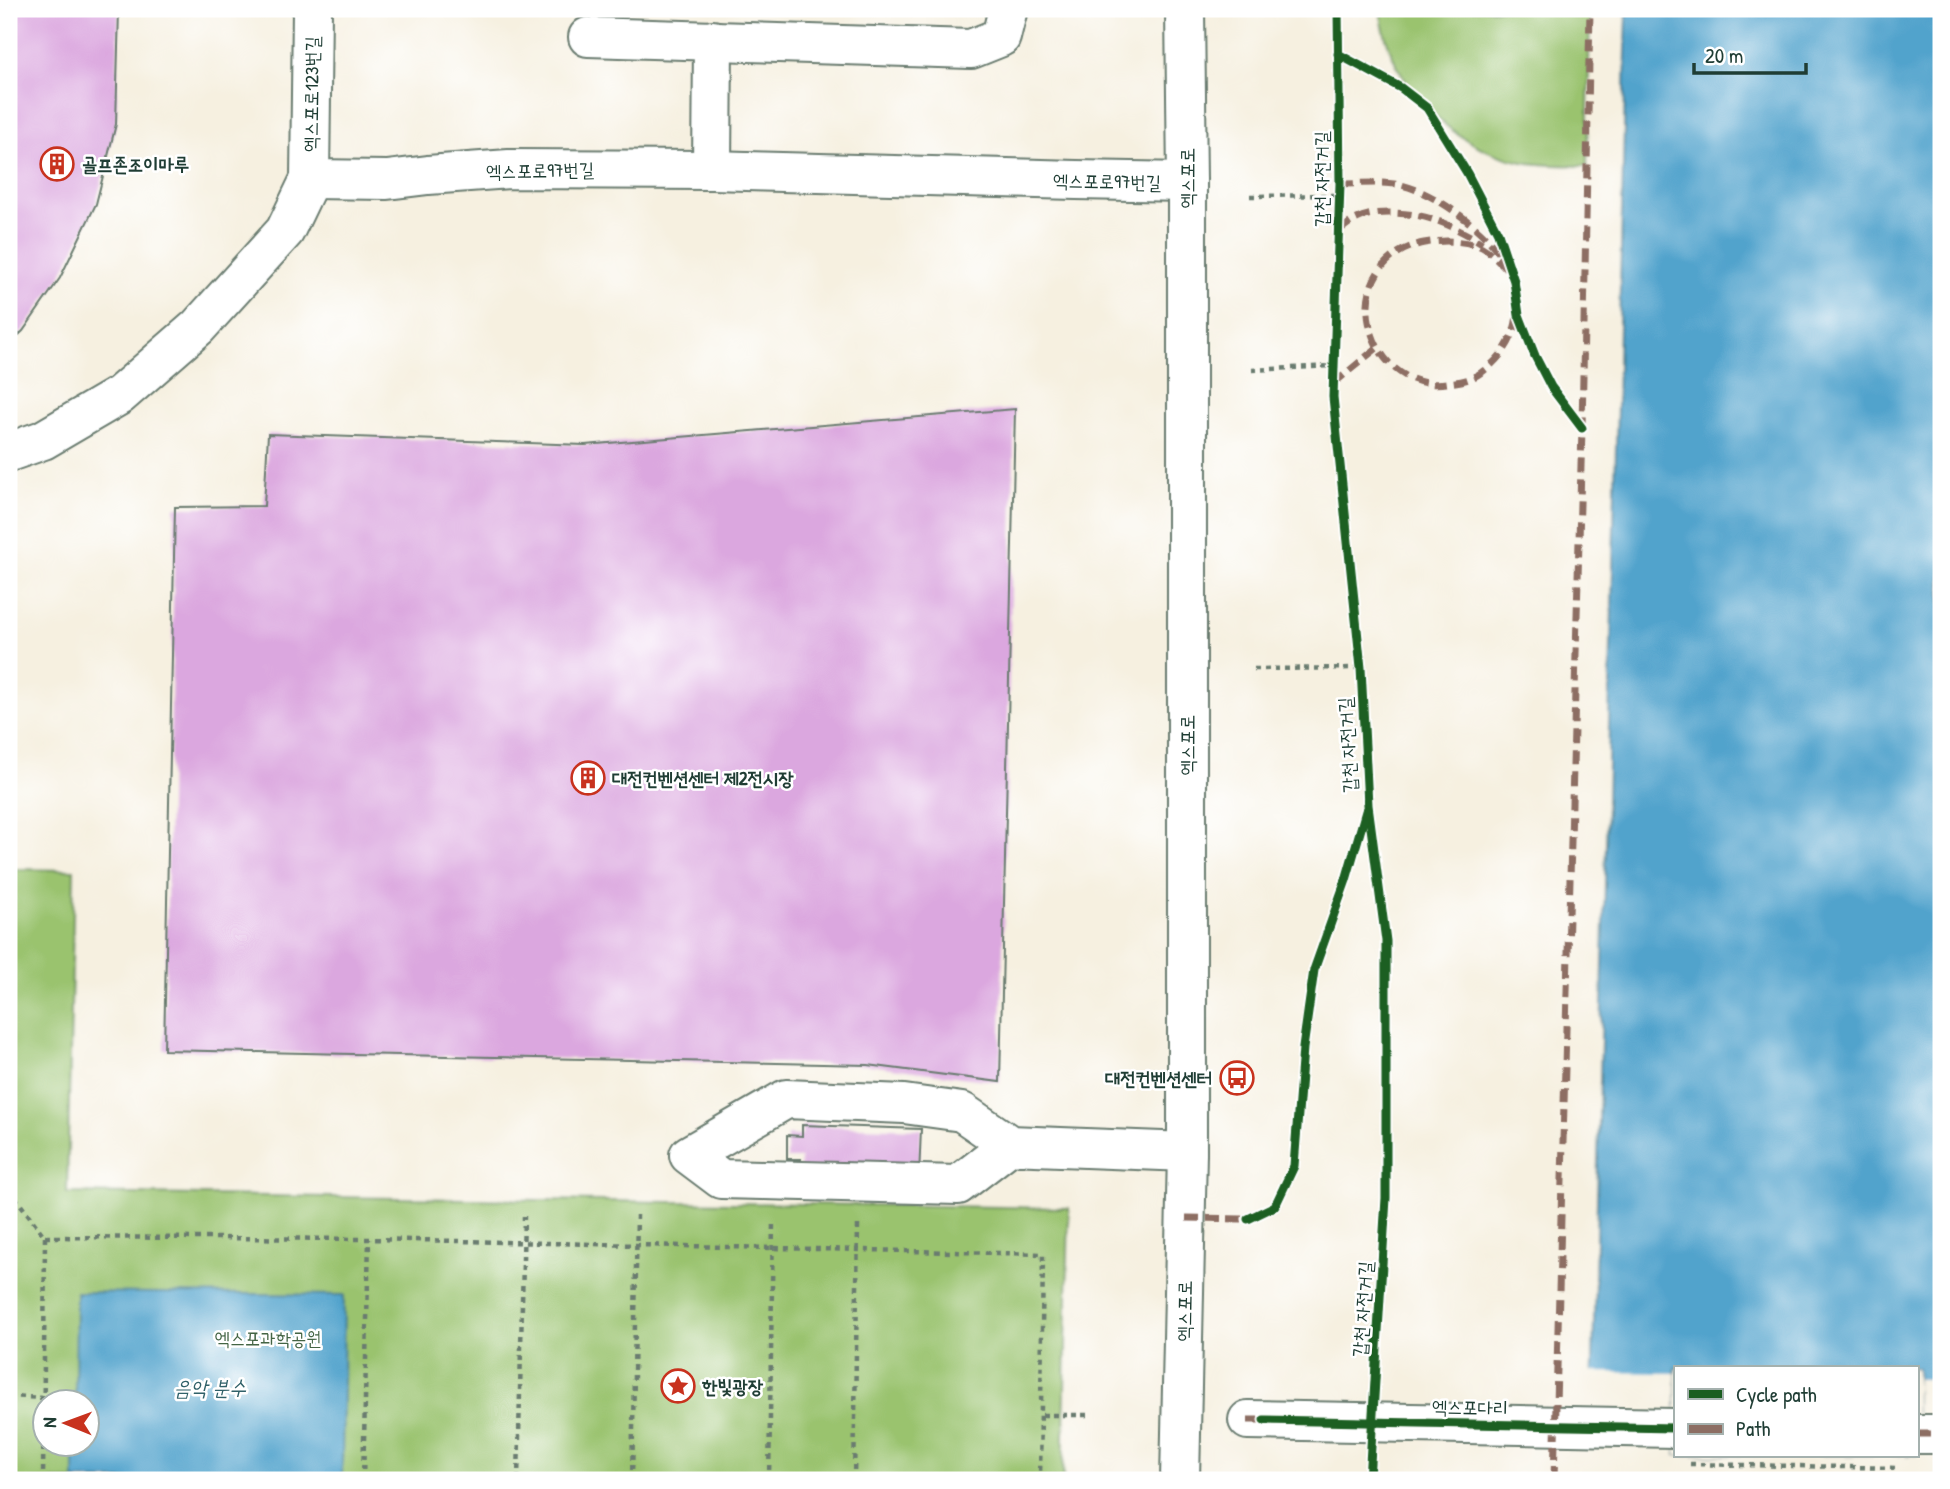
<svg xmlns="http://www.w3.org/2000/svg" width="1950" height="1489" font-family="'Patrick Hand','Poor Story',sans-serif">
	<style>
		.green { fill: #9ac36e; stroke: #5c8051; stroke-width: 2; fill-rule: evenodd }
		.water { fill: #51a3cc; stroke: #387080; stroke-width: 2; fill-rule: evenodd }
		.pier { fill: #f6f0e0 }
		.building { fill: #dba7df }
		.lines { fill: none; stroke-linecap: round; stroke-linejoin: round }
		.minor-casing { stroke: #6a7c70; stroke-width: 42 }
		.major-casing { stroke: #6a7c70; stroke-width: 42 }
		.path { stroke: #6a7c70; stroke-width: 4.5; stroke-dasharray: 5 5; stroke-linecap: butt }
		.minor { stroke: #fff; stroke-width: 38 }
		.major { stroke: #fff; stroke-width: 38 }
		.quiet { stroke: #8d6e63; stroke-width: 7; stroke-dasharray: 14 7; stroke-linecap: butt }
		.cycleway-casing { stroke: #fff; stroke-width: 13 }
		.cycleway { stroke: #1b5e20; stroke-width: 9 }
		.labels { text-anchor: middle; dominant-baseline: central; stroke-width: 5; stroke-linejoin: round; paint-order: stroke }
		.street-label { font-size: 19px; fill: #1f3d34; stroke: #fff }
		.poi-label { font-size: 19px; font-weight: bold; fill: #1f3d34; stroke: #fff; text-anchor: start }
		.park-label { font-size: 19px; fill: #446545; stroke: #fff }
		.water-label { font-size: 21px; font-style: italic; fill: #306169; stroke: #fff }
	</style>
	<rect width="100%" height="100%" fill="#fff"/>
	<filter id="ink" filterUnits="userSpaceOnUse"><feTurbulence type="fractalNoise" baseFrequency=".0143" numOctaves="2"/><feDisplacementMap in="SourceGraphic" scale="14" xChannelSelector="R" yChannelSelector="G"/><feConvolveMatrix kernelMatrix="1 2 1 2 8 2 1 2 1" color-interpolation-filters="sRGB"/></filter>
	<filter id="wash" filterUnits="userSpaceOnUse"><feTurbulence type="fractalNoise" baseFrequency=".00686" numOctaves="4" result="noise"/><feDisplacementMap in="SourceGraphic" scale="28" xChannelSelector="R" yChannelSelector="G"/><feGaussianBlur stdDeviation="1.57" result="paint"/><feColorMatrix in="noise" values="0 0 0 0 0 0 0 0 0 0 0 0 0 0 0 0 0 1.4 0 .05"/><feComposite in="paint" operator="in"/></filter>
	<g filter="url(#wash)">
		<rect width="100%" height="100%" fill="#f6f0e0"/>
		<g class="green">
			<path d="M1380 9H1590L1587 166C1566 165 1544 166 1522 162 1449 146 1389 84 1380 9Z"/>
			<path d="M9 869 74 870 67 1193 1069 1208 1063 1480H9ZM46 1402H88V1444H46Z"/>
		</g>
		<g class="water">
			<path d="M1627 9H1941V1480H1590ZM1675 1368H1917V1456H1675Z"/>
			<path d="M76 1292 344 1295 342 1480H74V1444H88V1402L75 1401Z"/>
		</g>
		<path class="pier" d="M1589 1372 1675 1373V1456H1917V1379H1941V1480H1797L1587 1476Z"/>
		<g id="blocks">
			<g class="building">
				<path d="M9 9H119L116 124 96 204 60 278 23 331 9 344Z"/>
				<path d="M1015 409 1000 1082 868 1065 164 1050 175 507 264 506 268 434 585 445Z"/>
				<path d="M802 1125 921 1129 919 1176 800 1172 801 1159H787V1135L802 1136Z"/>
			</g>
		</g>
	</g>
	<g filter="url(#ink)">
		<use href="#blocks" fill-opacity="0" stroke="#6a7c70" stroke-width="2"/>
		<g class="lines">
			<defs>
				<g id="minor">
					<path d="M588 37 971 49 1001 37 1008 9"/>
					<path d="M712 170 713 40"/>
					<path d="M310 179 387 180 428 175 509 169 712 170 1076 180 1187 182"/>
					<path d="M9 452 43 440 120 395 198 327 285 231 310 179 312 9"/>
					<path d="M1010 1145 958 1185 721 1179 689 1155 786 1099 904 1104 962 1112 1010 1145 1187 1152"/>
					<path d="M1248 1420 1675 1428"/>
					<path d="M1917 1434H1941"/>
				</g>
				<path id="major" d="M1180 1480 1187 1152V182L1185 9"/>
			</defs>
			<use href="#minor" class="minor-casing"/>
			<use href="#major" class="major-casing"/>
			<g class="path">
				<path d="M1250 196 1339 195"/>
				<path d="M1252 370 1334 366"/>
				<path d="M1254 669 1361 668"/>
				<path d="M9 1189 45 1237 43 1480"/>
				<path d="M45 1237 369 1239 1043 1254 1040 1480"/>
				<path d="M9 1396 44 1398"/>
				<path d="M1042 1415H1092"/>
				<path d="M1690 1464 1898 1468"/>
				<path d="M363 1480 369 1239"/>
				<path d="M518 1480 524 1216"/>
				<path d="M632 1480 637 1215"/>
				<path d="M769 1480 773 1222"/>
				<path d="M854 1480 858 1224"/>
			</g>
			<use href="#minor" class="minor"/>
			<use href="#major" class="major"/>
			<g class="quiet">
				<path d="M1340 184C1360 184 1381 181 1401 185 1433 192 1480 226 1499 253"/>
				<path d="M1339 231C1344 227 1350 222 1357 219 1366 214 1379 213 1389 213 1426 213 1450 224 1482 243"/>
				<path d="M1506 268C1499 261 1491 252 1482 247 1466 240 1441 240 1424 243 1331 262 1364 395 1447 383 1460 382 1471 380 1482 372 1501 359 1515 338 1517 315"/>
				<path d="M1333 384 1378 347"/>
				<path d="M1186 1218 1248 1219 1252 1217"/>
				<path d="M1248 1420H1269"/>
				<path d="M1917 1434H1941"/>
				<path d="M1554 1480 1582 428 1590 9"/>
			</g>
			<defs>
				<g id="cycleway">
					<path d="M1338 9 1340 184 1333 397 1361 668 1368 805 1386 941V1198L1369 1480"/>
					<path d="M1338 54 1401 88 1427 108 1467 173 1498 233 1514 281 1519 315 1535 356 1551 387 1582 428"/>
					<path d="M1248 1219 1275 1206 1294 1166 1303 1048 1314 970 1346 880 1366 811"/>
					<path d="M1264 1420 1675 1428"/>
				</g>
			</defs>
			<use href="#cycleway" class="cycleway-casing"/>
			<use href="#cycleway" class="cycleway"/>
		</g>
	</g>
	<defs>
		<symbol id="building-ring" viewBox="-11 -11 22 22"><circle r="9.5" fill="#fff" stroke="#c8321e" stroke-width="1.5"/><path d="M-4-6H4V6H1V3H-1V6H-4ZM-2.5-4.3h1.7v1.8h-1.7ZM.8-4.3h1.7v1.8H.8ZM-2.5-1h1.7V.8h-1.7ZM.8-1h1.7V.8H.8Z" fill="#c8321e"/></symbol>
		<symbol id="bus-ring" viewBox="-11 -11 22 22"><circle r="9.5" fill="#fff" stroke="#c8321e" stroke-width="1.5"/><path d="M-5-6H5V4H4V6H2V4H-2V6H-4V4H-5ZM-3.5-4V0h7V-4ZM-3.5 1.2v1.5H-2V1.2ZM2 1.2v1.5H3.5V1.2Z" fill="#c8321e"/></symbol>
		<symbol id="sight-ring" viewBox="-11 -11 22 22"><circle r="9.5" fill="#fff" stroke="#c8321e" stroke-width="1.5"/><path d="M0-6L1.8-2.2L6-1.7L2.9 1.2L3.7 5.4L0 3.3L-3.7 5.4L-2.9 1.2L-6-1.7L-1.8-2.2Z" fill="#c8321e"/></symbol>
	</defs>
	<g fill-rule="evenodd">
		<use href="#building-ring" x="38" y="145" width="38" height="38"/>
		<use href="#building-ring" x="569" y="759" width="38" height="38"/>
		<use href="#bus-ring" x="1218" y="1059" width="38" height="38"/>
		<use href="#sight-ring" x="659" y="1367" width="38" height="38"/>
	</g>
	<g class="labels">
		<g class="street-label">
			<text transform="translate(311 94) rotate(-89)">엑스포로123번길</text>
			<text transform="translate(540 170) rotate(-1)">엑스포로97번길</text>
			<text transform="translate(1187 178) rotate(-90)">엑스포로</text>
			<text transform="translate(1321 179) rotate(-90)">갑천 자전거길</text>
			<text transform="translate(1107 181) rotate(1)">엑스포로97번길</text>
			<text transform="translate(1187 745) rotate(-90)">엑스포로</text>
			<text transform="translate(1347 745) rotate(-93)">갑천 자전거길</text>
			<text transform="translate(1362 1309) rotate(-86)">갑천 자전거길</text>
			<text transform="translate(1184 1311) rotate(-89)">엑스포로</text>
			<text transform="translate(1470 1407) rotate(1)">엑스포다리</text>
		</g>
		<g class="poi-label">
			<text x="82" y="164">골프존조이마루</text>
			<text x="612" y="778">대전컨벤션센터 제2전시장</text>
			<text x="1212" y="1078" text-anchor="end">대전컨벤션센터</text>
			<text x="702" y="1386">한빛광장</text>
		</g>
		<g class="park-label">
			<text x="268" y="1338">엑스포과학공원</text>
		</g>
		<g class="water-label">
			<text x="210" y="1387">음악 분수</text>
		</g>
	</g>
	<rect width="1950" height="1489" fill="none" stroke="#fff" stroke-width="35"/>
	<rect x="1674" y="1366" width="245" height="91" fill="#ffffff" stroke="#a5b1ae" stroke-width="2"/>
	<rect x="1688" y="1389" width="35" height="10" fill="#1b5e20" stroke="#a5b1ae" stroke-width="2"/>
	<text x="1736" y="1402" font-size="21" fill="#1f3d34">Cycle path</text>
	<rect x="1688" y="1424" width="35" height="10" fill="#8d6e63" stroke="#a5b1ae" stroke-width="2"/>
	<text x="1736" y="1436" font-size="21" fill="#1f3d34">Path</text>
	<g transform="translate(66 1423) rotate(271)"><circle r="33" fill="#ffffff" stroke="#a5b1ae" stroke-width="2"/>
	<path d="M0-5L12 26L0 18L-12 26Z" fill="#c8321e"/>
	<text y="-10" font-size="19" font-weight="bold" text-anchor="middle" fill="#1f3d34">N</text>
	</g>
	<path d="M1694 63v10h112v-10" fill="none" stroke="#1f3d34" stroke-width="3.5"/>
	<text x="1705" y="63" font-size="21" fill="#1f3d34" stroke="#ffffff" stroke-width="5" paint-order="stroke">20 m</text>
</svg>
